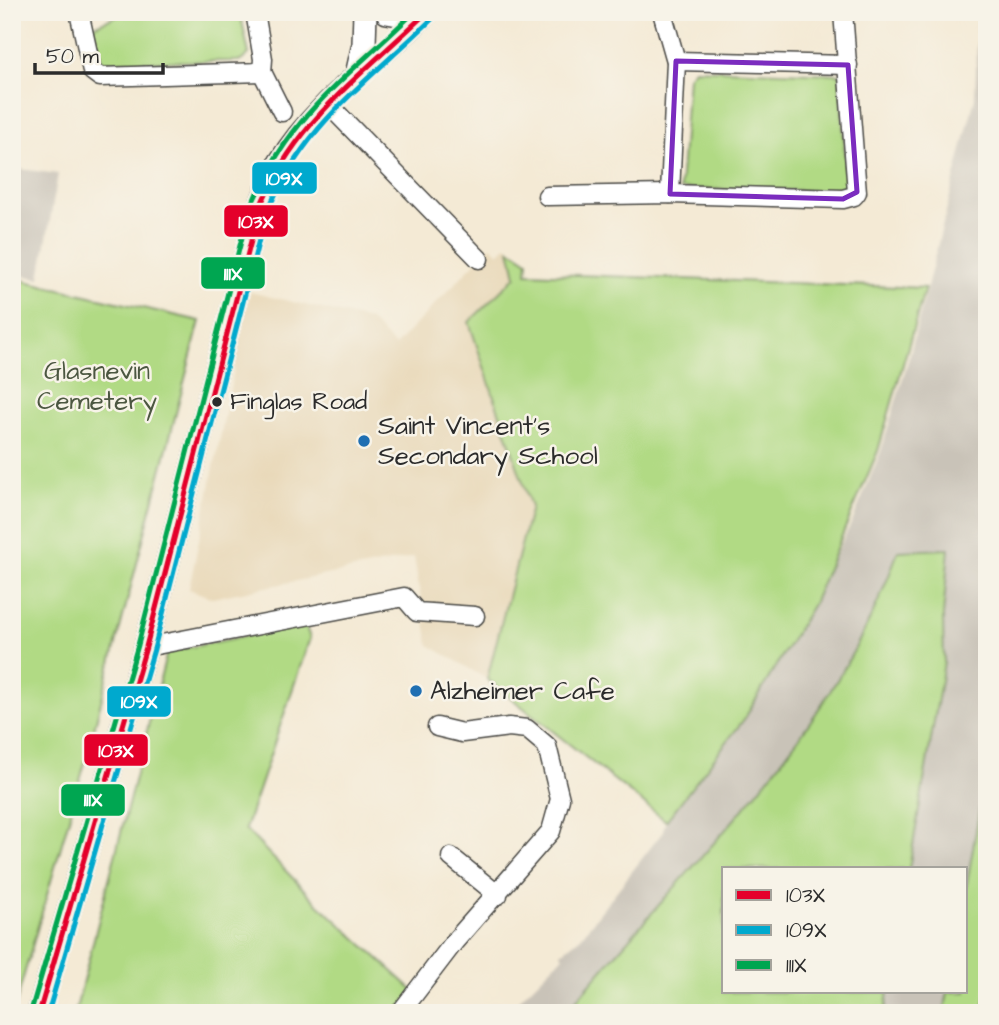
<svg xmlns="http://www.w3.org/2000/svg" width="999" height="1025" font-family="'Architects Daughter',sans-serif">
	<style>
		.built { fill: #e9d9ba }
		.industrial { fill: #c9c3b8 }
		.green { fill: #b1da84; stroke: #6e8258; stroke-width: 2 }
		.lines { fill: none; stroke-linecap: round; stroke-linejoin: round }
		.minor-casing { stroke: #494844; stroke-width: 21 }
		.major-casing { stroke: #494844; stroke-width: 26 }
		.minor { stroke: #fff; stroke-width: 18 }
		.major { stroke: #fff; stroke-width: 23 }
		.bus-1-casing { stroke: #f7f3e8; stroke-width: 10 }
		.bus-2-casing { stroke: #f7f3e8; stroke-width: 10 }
		.bus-3-casing { stroke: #f7f3e8; stroke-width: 10 }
		.bus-1 { stroke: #e4002b; stroke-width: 5 }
		.bus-2 { stroke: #00a9ce; stroke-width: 5 }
		.bus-3 { stroke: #00a651; stroke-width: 5 }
		.marked { fill: none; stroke: #7b2cbf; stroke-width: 5; stroke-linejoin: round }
		.bus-dot { fill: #2b2b2b; stroke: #f7f3e8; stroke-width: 2.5 }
		.poi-dot { fill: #1f6fb2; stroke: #f7f3e8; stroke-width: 2.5 }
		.labels { text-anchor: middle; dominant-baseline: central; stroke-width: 5; stroke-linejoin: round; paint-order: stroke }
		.bus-label { font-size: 24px; fill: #2b2b2b; stroke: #f7f3e8; text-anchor: start }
		.park-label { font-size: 26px; fill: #4c5741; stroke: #f7f3e8 }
		.poi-label { font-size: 26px; fill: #2b2b2b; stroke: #f7f3e8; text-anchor: start }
		.line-badge { stroke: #f7f3e8; stroke-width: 2.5 }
		.badge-label { font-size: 19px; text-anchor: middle; font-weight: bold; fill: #fff }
	</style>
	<rect width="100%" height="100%" fill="#f7f3e8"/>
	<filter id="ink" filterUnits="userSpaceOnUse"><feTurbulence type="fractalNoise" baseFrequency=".0143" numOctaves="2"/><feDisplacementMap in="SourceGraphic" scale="14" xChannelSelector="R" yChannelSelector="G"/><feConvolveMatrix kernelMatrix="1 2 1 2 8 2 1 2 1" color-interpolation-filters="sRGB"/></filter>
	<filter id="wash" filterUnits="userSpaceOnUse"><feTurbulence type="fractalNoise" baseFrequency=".00686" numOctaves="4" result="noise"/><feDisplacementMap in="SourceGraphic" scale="28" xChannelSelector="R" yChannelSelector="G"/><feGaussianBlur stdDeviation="1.57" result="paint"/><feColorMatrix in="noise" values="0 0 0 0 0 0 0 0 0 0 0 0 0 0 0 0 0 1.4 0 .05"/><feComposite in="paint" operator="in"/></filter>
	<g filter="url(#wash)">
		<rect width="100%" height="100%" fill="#f4ead5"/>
		<path class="built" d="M491 246 499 253 506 246 510 249 516 276 469 322 531 507 487 679 429 645 414 557 212 598 189 589 250 292 369 320 395 346Z"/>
		<g class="industrial">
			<path d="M978 12H987V766L966 889V869H909L943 664 804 842 772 869H724L604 1013H506L563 956 561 953 581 937 662 833 666 821 785 653 853 520 881 451 910 354 975 98Z"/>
			<path d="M12 168 58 174 40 278 12 274Z"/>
			<path d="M888 992H948L944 1013H885Z"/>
		</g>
		<g class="green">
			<path d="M127 12H240L249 54 241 61 101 62 93 26Z"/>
			<path d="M694 69 840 74 847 191 680 189 688 77Z"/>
			<path d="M510 249 528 261 527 273 925 288 878 451 813 604 745 718 666 821 487 679 531 507 469 322 516 276Z"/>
			<path d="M12 278 200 321 85 763 13 1013Z"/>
			<path d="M949 549 943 616 944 663 909 869H724V992H888L885 1013H566C689 860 832 743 898 551Z"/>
			<path d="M305 624 310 638 245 829 315 901 415 992 400 1013H75L167 652Z"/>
			<path d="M987 766V991L983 1013H944L948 992H966V889Z"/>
		</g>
	</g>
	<g filter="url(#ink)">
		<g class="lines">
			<defs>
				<g id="minor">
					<path d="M79 12 92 71 100 77 262 72 263 59 255 12"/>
					<path d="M662 12 676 61 670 194"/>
					<path d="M676 61 848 65"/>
					<path d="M262 72 282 112"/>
					<path d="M328 104 479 259"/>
					<path d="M547 196 670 194 843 199 854 196 857 192 843 12"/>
					<path d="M146 647 404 597 417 612 475 616"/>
					<path d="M451 857 498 895"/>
					<path d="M400 1013 455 941 551 831 560 799 547 746 527 729 509 727 462 733 437 727"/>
				</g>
				<g id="major">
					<path d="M387 12 421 18"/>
					<path d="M357 75 364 44 365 12"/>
					<path d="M39 1013 146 647 256 217C263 199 270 180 280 163 317 102 378 62 427 12"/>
				</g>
			</defs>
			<use href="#minor" class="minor-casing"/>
			<use href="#major" class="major-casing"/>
			<use href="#minor" class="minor"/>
			<use href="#major" class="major"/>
			<defs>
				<path id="bus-1" d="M39 1013 146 647 259 210C292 124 363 74 427 12"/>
				<path id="bus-2" d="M48 1013 154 649 264 220C301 126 364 85 433 18"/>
				<path id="bus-3" d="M31 1011 138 645 248 214C286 116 343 82 414 12"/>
			</defs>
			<use href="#bus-1" class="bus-1-casing"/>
			<use href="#bus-2" class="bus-2-casing"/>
			<use href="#bus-3" class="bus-3-casing"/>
			<use href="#bus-1" class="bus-1"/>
			<use href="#bus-2" class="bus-2"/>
			<use href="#bus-3" class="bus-3"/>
		</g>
	</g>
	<path class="marked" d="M676 61 848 65 857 192 843 199 670 194Z"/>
	<circle class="bus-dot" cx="217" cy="402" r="6"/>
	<g class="poi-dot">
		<circle cx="364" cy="441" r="7"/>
		<circle cx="416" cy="691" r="7"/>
	</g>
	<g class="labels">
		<g class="bus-label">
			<text x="230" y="402">Finglas Road</text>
		</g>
		<g class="park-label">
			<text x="97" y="371">Glasnevin<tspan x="97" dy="30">Cemetery</tspan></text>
		</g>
		<g class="poi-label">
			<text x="378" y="426">Saint Vincent's<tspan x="378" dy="30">Secondary School</tspan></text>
			<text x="430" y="691">Alzheimer Cafe</text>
		</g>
	</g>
	<g class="line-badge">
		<rect x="251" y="161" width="67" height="34" rx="7" fill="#00a9ce"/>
		<rect x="223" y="204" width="66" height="34" rx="7" fill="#e4002b"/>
		<rect x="200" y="256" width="66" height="34" rx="7" fill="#00a651"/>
		<rect x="106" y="685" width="66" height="33" rx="7" fill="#00a9ce"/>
		<rect x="83" y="733" width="66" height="34" rx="7" fill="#e4002b"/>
		<rect x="60" y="783" width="66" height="34" rx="7" fill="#00a651"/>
	</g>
	<g class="badge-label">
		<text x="284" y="185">109X</text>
		<text x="256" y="228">103X</text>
		<text x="233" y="280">111X</text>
		<text x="139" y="708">109X</text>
		<text x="116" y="757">103X</text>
		<text x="93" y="806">111X</text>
	</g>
	<rect width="999" height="1025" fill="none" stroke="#f7f3e8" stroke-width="42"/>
	<rect x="722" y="867" width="245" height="126" fill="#f7f3e8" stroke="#a5a39c" stroke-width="2"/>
	<rect x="736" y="890" width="35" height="10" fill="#e4002b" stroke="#a5a39c" stroke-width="2"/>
	<text x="786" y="902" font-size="21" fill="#2b2b2b">103X</text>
	<rect x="736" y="925" width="35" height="10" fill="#00a9ce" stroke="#a5a39c" stroke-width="2"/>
	<text x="786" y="937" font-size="21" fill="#2b2b2b">109X</text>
	<rect x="736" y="960" width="35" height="10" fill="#00a651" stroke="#a5a39c" stroke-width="2"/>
	<text x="786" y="972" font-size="21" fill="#2b2b2b">111X</text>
	<path d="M35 63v10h128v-10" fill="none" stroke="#2b2b2b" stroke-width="3.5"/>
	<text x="46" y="63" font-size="21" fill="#2b2b2b" stroke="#f7f3e8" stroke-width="5" paint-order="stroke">50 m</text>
</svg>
